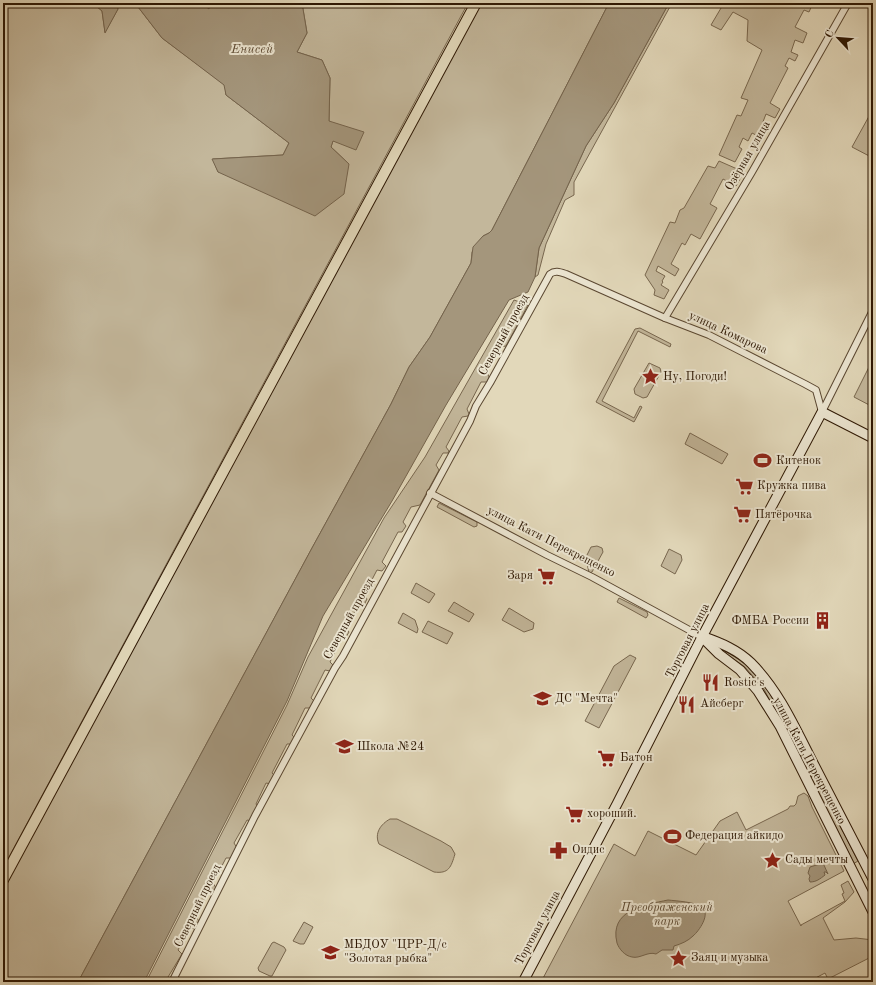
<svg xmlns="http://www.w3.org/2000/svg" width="876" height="985" font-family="'Old Standard TT',serif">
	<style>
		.green { fill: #c3b79b; stroke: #78674f }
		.water { fill: #a4967c; stroke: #74634c }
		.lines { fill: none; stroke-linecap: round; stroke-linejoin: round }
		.street-casing { stroke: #5a4731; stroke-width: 8 }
		.secondary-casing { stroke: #2d1703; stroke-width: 11 }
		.primary-casing { stroke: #2d1703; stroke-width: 12 }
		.street { stroke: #ece6d2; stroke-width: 6 }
		.secondary { stroke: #ece6d2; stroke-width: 9 }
		.primary { stroke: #e2d8ba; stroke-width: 10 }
		.labels { text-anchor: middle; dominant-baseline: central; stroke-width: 4; stroke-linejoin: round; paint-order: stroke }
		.street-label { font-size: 12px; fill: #2d1703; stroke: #ece6d2 }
		.poi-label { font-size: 12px; fill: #2d1703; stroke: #ece6d2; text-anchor: start }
		.park-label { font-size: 12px; font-style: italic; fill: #5a4731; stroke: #ece6d2 }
		.water-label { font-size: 13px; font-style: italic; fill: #5d4a33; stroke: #ece6d2 }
	</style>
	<rect width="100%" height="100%" fill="#e2d8ba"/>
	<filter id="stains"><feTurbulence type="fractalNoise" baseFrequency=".005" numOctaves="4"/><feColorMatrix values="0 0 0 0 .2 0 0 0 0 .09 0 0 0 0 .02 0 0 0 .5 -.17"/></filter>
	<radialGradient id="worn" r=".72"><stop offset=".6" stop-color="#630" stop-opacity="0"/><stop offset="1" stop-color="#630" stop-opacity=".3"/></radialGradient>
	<g class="green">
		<path d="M3 3H97L95 5 102 11 105 32 118 9 116 3H135L162 38 225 85 226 95 289 143 283 155 213 159 218 172 349 164 331 147 333 141 329 121 330 78 322 60 297 52 307 33 302 3H468L3 868Z"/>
		<path d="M481 3H609L492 230 489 233 483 236 472 252 471 263 430 337 409 367 391 404 312 548 78 982H3V888Z"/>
		<path d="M669 3H672L574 182V195L565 200 546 244 538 275 535 277 539 248 586 146 614 103Z"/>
		<path d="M724 3H813L809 12 804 10 795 27 807 33 803 43 795 40 791 52 798 55 795 61 789 58 785 66 788 68 770 103 780 109 775 118 766 114 761 127 766 129 760 137 752 133 748 141 743 138 739 147 742 149 735 162 719 155 737 115 741 116 748 100 741 98 762 50 747 41 748 20 733 12 721 30 711 25Z"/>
		<path d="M873 109V158L852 147Z"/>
		<path d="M719 161 744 172 736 186 723 179 710 204 717 208 700 239 691 234 685 245 682 243 671 264 679 269 675 276 658 266 656 271 665 276 662 281 663 282 661 285 669 290 664 299 654 295 655 290 645 275 670 222 675 223 680 210 684 208 708 166 715 168Z"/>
		<path d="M514 300 528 305 506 346 500 347 487 372 489 377 487 382H481L467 409 469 414 468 416 462 417 446 447 449 451 448 453H443L436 465 439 470 420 505 411 507 403 522 406 526 402 532H398L382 562 386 566 382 571 377 570 364 595 367 599 364 605 359 604 346 628 349 632 346 637H342L330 662 333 665 330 671 325 670 311 698 314 701 310 708H305L292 735 295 738 291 744H287L272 773 275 776 271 784 266 783 256 804 258 807 251 821 247 820 234 843 237 848 231 858H226L213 883 216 888 213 893 208 892 196 917 199 921 195 929 190 928 178 950 182 954 165 982H146L287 705 308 657 384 518 425 457Z"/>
		<path d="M640 328 671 344 670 347 638 331 602 401 634 418 640 406 642 407 634 422 596 402 635 329Z"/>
		<path d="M873 359V407L854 397Z"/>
		<path d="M649 363 660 368 661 372 647 397 643 398 635 394 634 389Z"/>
		<path d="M690 433 728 454 722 464 685 444Z"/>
		<path d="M439 503 477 522V526L474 527 437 507Z"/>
		<path d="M597 546 602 548 603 552 592 572 589 573 587 563 584 561 591 547Z"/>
		<path d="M669 549 681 555 682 560 675 574 661 566Z"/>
		<path d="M416 583 435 594 429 603 411 593Z"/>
		<path d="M619 598 647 612 648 615 646 618 617 602Z"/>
		<path d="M454 602 474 614 469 622 448 611Z"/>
		<path d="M509 608 534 623 533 629 524 632 502 620Z"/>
		<path d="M403 613 415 620 418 629 417 633 398 623Z"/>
		<path d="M428 621 453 633 447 644 422 632Z"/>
		<path d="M714 645H720L748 664 768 690 812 774 807 776 764 689 745 667Z"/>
		<path d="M630 655 636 658 599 728 585 721 614 666Z"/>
		<path d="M814 775 858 861 853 864 809 778Z"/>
		<path d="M804 793 808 796 812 807 844 871 788 901 801 926V925L845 901 842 894 844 893 841 885 848 881 854 892 845 902 823 918 834 940 856 938 873 940V956L828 979 825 973 808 982H541L614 844 635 856 648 831 696 855 720 821 737 812 746 830 788 809 790 806H794L796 804 798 796Z"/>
		<path d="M390 819H397L441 841 451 847 455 854C451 867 449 874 434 872L379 844C374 833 381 824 390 819Z"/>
		<path d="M304 922 313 927 304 944H300L293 941Z"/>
		<path d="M274 942 284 947 286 950 272 976H270L259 971 258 968 272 943Z"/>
	</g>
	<g class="water">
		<path d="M97 3H116L118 9 105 33 102 11 95 5Z"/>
		<path d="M135 3H201L209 9V3H302L307 33 297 52 322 60 330 78 329 121 364 132 356 150 333 141 331 147 349 164 344 194 315 216 218 172 212 159 283 155 289 143 226 95 224 85 162 38Z"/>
		<path d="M609 3H669L614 103 586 146 539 248 535 277 528 292 509 300 446 405 392 501 323 616 287 701 144 982H78L312 548 391 404 409 367 430 337 471 263 473 247 483 236 489 233 492 230Z"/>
		<path d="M823 863 828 874 826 872H824L825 875C820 879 816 882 810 882L809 879 810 876 808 873 810 867Z"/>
		<path d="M668 900C677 901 695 902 702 907 711 914 699 931 693 936 688 941 681 944 674 946L673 950H662L656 954C648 951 640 959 632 957 625 956 619 949 617 943 609 910 644 905 668 900Z"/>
	</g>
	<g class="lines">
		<defs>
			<g id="street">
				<path d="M665 318 752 172 848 3"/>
				<path d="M822 412 873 310"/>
				<path d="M430 493 547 555 592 577 702 637"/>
				<path d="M172 982 255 816 335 668 343 656 470 421 476 406 490 383 550 274C555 270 560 272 566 274L665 318 709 335 805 384 816 390 822 412"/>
			</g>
			<g id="secondary">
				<path d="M702 637 719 654 740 670 758 691 780 726 873 912"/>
				<path d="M704 637C721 643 738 650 751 663 779 691 795 728 813 763 833 802 853 840 873 879"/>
				<path d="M523 982 617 804 702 637 822 412 873 438"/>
			</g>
			<path id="primary" d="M3 880 476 3"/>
		</defs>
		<use href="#street" class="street-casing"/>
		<use href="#secondary" class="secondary-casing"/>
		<use href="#primary" class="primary-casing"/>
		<use href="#street" class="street"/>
		<use href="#secondary" class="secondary"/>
		<use href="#primary" class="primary"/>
	</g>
	<defs>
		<symbol id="sight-bare" viewBox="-9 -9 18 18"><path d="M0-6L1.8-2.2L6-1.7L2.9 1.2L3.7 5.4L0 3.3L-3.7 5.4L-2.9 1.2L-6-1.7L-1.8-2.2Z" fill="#8f2418" stroke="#ece6d2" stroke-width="2.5" paint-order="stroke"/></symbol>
		<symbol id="stadium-bare" viewBox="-9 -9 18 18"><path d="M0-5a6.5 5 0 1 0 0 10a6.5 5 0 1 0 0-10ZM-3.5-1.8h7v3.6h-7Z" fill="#8f2418" stroke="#ece6d2" stroke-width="2.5" paint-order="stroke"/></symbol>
		<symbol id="supermarket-bare" viewBox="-9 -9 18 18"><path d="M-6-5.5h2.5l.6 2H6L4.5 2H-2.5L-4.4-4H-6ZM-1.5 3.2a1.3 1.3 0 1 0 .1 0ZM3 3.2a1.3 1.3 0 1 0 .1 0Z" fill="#8f2418" stroke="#ece6d2" stroke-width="2.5" paint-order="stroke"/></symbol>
		<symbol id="building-bare" viewBox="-9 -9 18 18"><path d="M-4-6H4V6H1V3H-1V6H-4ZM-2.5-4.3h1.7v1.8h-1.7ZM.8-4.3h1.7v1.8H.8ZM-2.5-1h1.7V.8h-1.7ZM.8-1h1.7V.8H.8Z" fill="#8f2418" stroke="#ece6d2" stroke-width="2.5" paint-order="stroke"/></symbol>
		<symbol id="restaurant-bare" viewBox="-9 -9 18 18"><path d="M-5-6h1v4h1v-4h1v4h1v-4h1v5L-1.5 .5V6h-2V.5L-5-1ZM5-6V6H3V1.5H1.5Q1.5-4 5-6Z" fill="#8f2418" stroke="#ece6d2" stroke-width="2.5" paint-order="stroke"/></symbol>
		<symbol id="school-bare" viewBox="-9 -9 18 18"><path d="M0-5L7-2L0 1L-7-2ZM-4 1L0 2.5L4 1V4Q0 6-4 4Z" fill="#8f2418" stroke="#ece6d2" stroke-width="2.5" paint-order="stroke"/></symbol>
		<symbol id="pharmacy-bare" viewBox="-9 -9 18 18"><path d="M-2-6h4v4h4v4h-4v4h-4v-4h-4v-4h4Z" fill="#8f2418" stroke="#ece6d2" stroke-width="2.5" paint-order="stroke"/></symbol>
	</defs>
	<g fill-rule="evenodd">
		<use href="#sight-bare" x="638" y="364" width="25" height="25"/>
		<use href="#stadium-bare" x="750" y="448" width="25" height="25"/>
		<use href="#supermarket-bare" x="732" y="474" width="25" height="25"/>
		<use href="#supermarket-bare" x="730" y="502" width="25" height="25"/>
		<use href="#supermarket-bare" x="534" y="564" width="25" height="25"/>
		<use href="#building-bare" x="810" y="608" width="25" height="25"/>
		<use href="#restaurant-bare" x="698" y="670" width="25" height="25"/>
		<use href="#school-bare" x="530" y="686" width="25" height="25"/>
		<use href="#restaurant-bare" x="674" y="692" width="25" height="25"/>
		<use href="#school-bare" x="332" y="734" width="25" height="25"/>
		<use href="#supermarket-bare" x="594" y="746" width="25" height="25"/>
		<use href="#supermarket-bare" x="562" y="802" width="25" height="25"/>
		<use href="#stadium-bare" x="660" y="824" width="25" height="25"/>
		<use href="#pharmacy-bare" x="546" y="838" width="25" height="25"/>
		<use href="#sight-bare" x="760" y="848" width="25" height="25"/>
		<use href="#school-bare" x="318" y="940" width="25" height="25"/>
		<use href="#sight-bare" x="666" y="946" width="25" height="25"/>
	</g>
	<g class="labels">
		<g class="street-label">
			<text transform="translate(748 156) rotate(-60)">Озёрная улица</text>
			<text transform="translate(728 333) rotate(25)">улица Комарова</text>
			<text transform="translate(504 335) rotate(-61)">Северный проезд</text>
			<text transform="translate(551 542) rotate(27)">улица Кати Перекрещенко</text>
			<text transform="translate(349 619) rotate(-61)">Северный проезд</text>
			<text transform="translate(688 641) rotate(-63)">Торговая улица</text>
			<text transform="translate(809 761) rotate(62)">улица Кати Перекрещенко</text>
			<text transform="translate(198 906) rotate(-64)">Северный проезд</text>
			<text transform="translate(538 928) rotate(-62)">Торговая улица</text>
		</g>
		<g class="poi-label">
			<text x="663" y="377">Ну, Погоди!</text>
			<text x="776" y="461">Китенок</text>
			<text x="757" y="486">Кружка пива</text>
			<text x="755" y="515">Пятёрочка</text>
			<text x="533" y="576" text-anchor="end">Заря</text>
			<text x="809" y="621" text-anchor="end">ФМБА России</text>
			<text x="724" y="683">Rostic's</text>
			<text x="555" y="699">ДС "Мечта"</text>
			<text x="700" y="704">Айсберг</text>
			<text x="357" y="747">Школа №24</text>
			<text x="620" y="758">Батон</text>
			<text x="587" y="814">хороший.</text>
			<text x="685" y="836">Федерация айкидо</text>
			<text x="572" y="850">Оидис</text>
			<text x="785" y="860">Сады мечты</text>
			<text x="344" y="945">МБДОУ "ЦРР-Д/с<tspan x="344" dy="14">"Золотая рыбка"</tspan></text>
			<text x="691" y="958">Заяц и музыка</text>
		</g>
		<g class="park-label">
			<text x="667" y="908">Преображенский<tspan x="667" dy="14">парк</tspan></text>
		</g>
		<g class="water-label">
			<text x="252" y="49">Енисей</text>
		</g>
	</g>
	<rect width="876" height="985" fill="none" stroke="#e2d8ba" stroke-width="16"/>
	<rect x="4" y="4" width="868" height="977" fill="none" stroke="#2d1703" stroke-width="2"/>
	<rect x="8" y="8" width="860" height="969" fill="none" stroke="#2d1703"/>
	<g transform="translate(838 38) rotate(296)" stroke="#ece6d2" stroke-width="3" paint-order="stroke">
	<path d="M0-3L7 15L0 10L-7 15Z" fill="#2d1703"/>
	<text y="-6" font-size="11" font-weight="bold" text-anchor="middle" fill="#2d1703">С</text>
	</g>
	<rect width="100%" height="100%" filter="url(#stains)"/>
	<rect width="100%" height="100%" fill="url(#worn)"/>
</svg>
